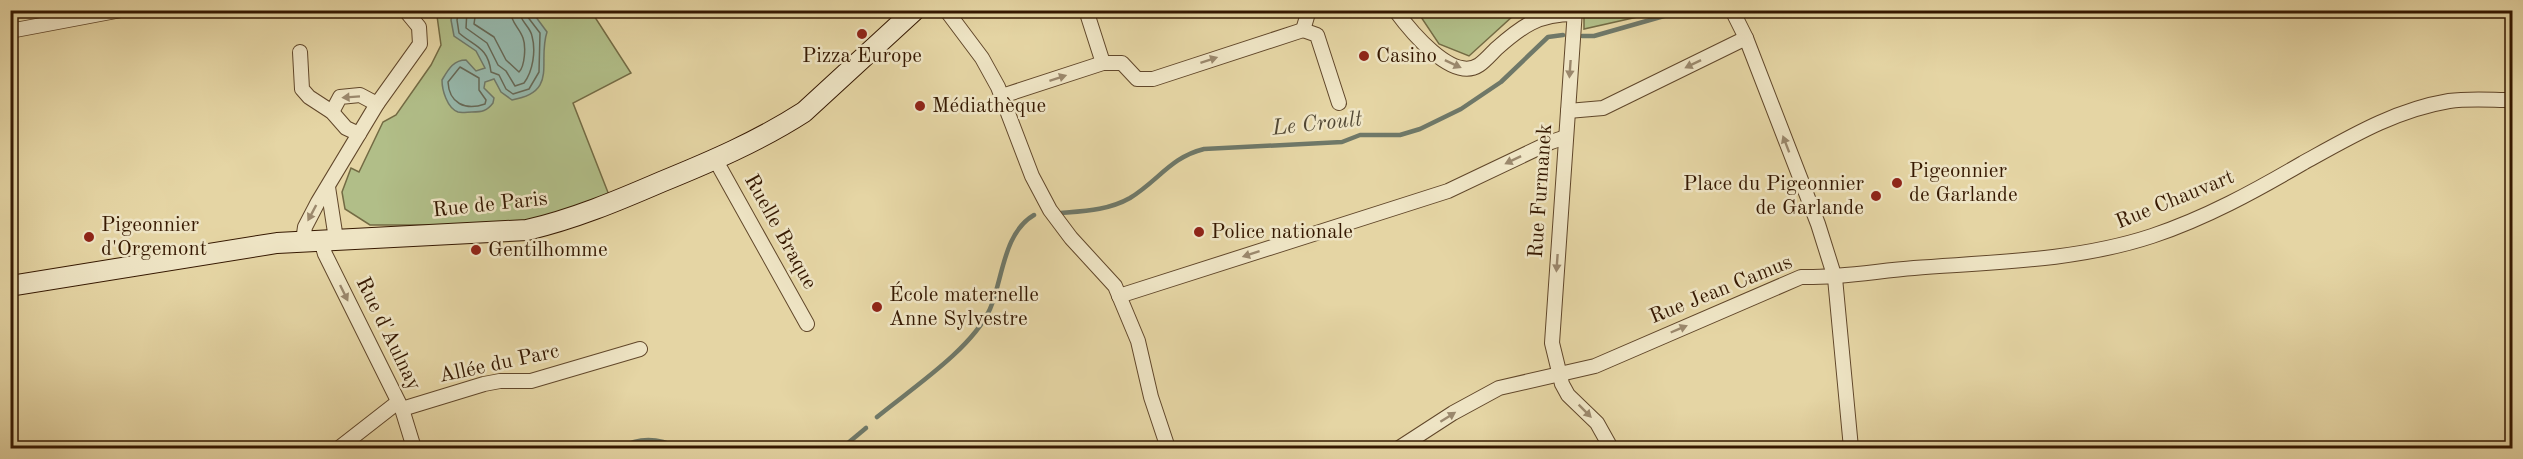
<svg xmlns="http://www.w3.org/2000/svg" width="2523" height="459" font-family="'Old Standard TT',serif">
	<style>
		.green { fill: #b1be88; stroke: #736b44; stroke-width: 1.5 }
		.water { fill: #96b8ac; stroke: #6f7868; stroke-width: 1.5 }
		.lines { fill: none; stroke-linecap: round; stroke-linejoin: round }
		.shore { stroke: #666856; stroke-width: 1.5 }
		.stream { stroke: #6f7868; stroke-width: 4.5 }
		.street-casing { stroke: #61472a; stroke-width: 16 }
		.secondary-casing { stroke: #351801; stroke-width: 22 }
		.street { stroke: #eee4c4; stroke-width: 14 }
		.secondary { stroke: #eee4c4; stroke-width: 20 }
		.oneway { fill: #9b886c }
		.poi-dot { fill: #8f2418; stroke: #eee4c4; stroke-width: 2 }
		.labels { text-anchor: middle; dominant-baseline: central; stroke-width: 5; stroke-linejoin: round; paint-order: stroke }
		.poi-label { font-size: 21px; fill: #351801; stroke: #eee4c4; text-anchor: start }
		.street-label { font-size: 21px; fill: #351801; stroke: #eee4c4 }
		.water-label { font-size: 22px; font-style: italic; fill: #524834; stroke: #eee4c4 }
	</style>
	<rect width="100%" height="100%" fill="#e5d5a4"/>
	<filter id="stains"><feTurbulence type="fractalNoise" baseFrequency=".00333" numOctaves="4"/><feColorMatrix values="0 0 0 0 .2 0 0 0 0 .09 0 0 0 0 .02 0 0 0 .5 -.17"/></filter>
	<radialGradient id="worn" r=".72"><stop offset=".6" stop-color="#630" stop-opacity="0"/><stop offset="1" stop-color="#630" stop-opacity=".3"/></radialGradient>
	<g class="green">
		<path d="M432 11H591L631 73 573 103 609 195 548 219 461 225H370L345 209 342 192 351 168 359 172 383 122 396 115 431 65 441 45 437 16Z"/>
		<path d="M1417 11H1539L1513 16 1469 56 1439 44Z"/>
		<path d="M1584 11V10L1664 11 1584 29Z"/>
	</g>
	<path class="water" d="M453 11 530 10 533 13 547 32C537 62 559 92 512 100L501 92 494 79 485 82 484 88 494 98 493 103C487 111 482 112 472 112 468 112 461 113 458 112 447 108 442 90 442 80 448 70 453 60 466 60L476 71 485 68 476 51 454 36 451 20Z"/>
	<g class="lines">
		<g class="shore">
			<path d="M459 10 457 20 459 33C475 47 488 47 491 72L499 75 506 89 513 94 529 89 539 72 540 33 527 16V10"/>
			<path d="M467 10 466 28 487 43 498 65 506 71 515 86 524 83C533 71 536 51 532 36 530 26 520 22 519 10"/>
			<path d="M476 10 474 24 494 37 506 60 519 72C525 66 526 46 523 38 519 27 511 23 510 10"/>
			<path d="M460 67 479 78V90L486 100 485 104C465 111 449 103 448 82Z"/>
		</g>
		<g class="stream">
			<path d="M1582 36H1594L1685 10"/>
			<path d="M1061 213C1085 211 1109 210 1130 198 1158 181 1171 157 1204 149L1342 142 1360 135H1400L1420 129 1461 109 1501 82 1548 37 1563 35"/>
			<path d="M877 417C911 389 972 349 990 309 1003 279 1003 233 1034 215"/>
			<path d="M621 448C640 436 659 438 679 448"/>
			<path d="M842 448 866 428"/>
		</g>
		<defs>
			<g id="street">
				<path d="M946 10 982 58 998 87 1032 176 1050 210 1071 238 1115 286 1138 341 1151 397 1168 448"/>
				<path d="M1086 10 1103 63"/>
				<path d="M1395 10C1409 29 1452 83 1479 65 1485 61 1491 54 1496 49 1522 26 1538 14 1574 14"/>
				<path d="M1575 10 1552 343 1562 384 1568 395 1597 423 1611 448"/>
				<path d="M1732 10 1746 38 1818 224 1835 278 1851 448"/>
				<path d="M1303 30 1317 35 1339 103"/>
				<path d="M1303 30 1309 10"/>
				<path d="M10 31 121 10"/>
				<path d="M300 52 302 89 309 97 332 112 346 128 359 134"/>
				<path d="M1002 96 1103 63H1122L1137 79H1153L1303 30"/>
				<path d="M1568 111 1603 108 1746 38"/>
				<path d="M332 112 340 97 360 95 377 104"/>
				<path d="M715 159 807 324"/>
				<path d="M328 187 336 239"/>
				<path d="M321 240 325 254 402 409 414 448"/>
				<path d="M303 241 305 227 318 202 377 104 420 44 419 27 405 10"/>
				<path d="M1119 296 1448 191 1551 142 1566 137"/>
				<path d="M402 409 484 384 500 381H531L640 349"/>
				<path d="M339 448 398 402"/>
				<path d="M1399 448 1453 413 1499 388 1595 366 1801 277C1839 278 1876 271 1914 268 1993 262 2076 261 2152 236 2206 218 2255 191 2303 163 2350 137 2395 110 2449 101 2469 98 2492 100 2512 100"/>
			</g>
			<path id="secondary" d="M10 286 277 243 527 230C574 219 617 201 661 182 710 162 759 141 804 112L915 10"/>
		</defs>
		<use href="#street" class="street-casing"/>
		<use href="#secondary" class="secondary-casing"/>
		<use href="#street" class="street"/>
		<use href="#secondary" class="secondary"/>
	</g>
	<defs><path id="oneway-solid" d="M-6-.8H1V-3.2L6.5 0L1 3.2V.8H-6Z" transform="scale(1.5)"/></defs>
	<g class="oneway">
		<use href="#oneway-solid" transform="translate(1209 60) rotate(-18)"/>
		<use href="#oneway-solid" transform="translate(1453 64) rotate(25)"/>
		<use href="#oneway-solid" transform="translate(1693 64) rotate(154)"/>
		<use href="#oneway-solid" transform="translate(1570 69) rotate(94)"/>
		<use href="#oneway-solid" transform="translate(1058 78) rotate(-18)"/>
		<use href="#oneway-solid" transform="translate(351 97) rotate(176)"/>
		<use href="#oneway-solid" transform="translate(1786 144) rotate(-111)"/>
		<use href="#oneway-solid" transform="translate(1513 160) rotate(154)"/>
		<use href="#oneway-solid" transform="translate(312 213) rotate(118)"/>
		<use href="#oneway-solid" transform="translate(1251 254) rotate(162)"/>
		<use href="#oneway-solid" transform="translate(1557 263) rotate(94)"/>
		<use href="#oneway-solid" transform="translate(344 293) rotate(64)"/>
		<use href="#oneway-solid" transform="translate(1679 329) rotate(-23)"/>
		<use href="#oneway-solid" transform="translate(1585 411) rotate(45)"/>
		<use href="#oneway-solid" transform="translate(1448 417) rotate(-32)"/>
	</g>
	<g class="poi-dot">
		<circle cx="862" cy="34" r="6"/>
		<circle cx="1364" cy="56" r="6"/>
		<circle cx="920" cy="106" r="6"/>
		<circle cx="1897" cy="183" r="6"/>
		<circle cx="1876" cy="196" r="6"/>
		<circle cx="1199" cy="232" r="6"/>
		<circle cx="89" cy="237" r="6"/>
		<circle cx="476" cy="250" r="6"/>
		<circle cx="877" cy="307" r="6"/>
	</g>
	<g class="labels">
		<g class="poi-label">
			<text x="862" y="56" text-anchor="middle">Pizza Europe</text>
			<text x="1376" y="56">Casino</text>
			<text x="932" y="106">Médiathèque</text>
			<text x="1909" y="171">Pigeonnier<tspan x="1909" dy="24">de Garlande</tspan></text>
			<text x="1864" y="184" text-anchor="end">Place du Pigeonnier<tspan x="1864" dy="24">de Garlande</tspan></text>
			<text x="101" y="225">Pigeonnier<tspan x="101" dy="24">d'Orgemont</tspan></text>
			<text x="1211" y="232">Police nationale</text>
			<text x="488" y="250">Gentilhomme</text>
			<text x="889" y="295">École maternelle<tspan x="889" dy="24">Anne Sylvestre</tspan></text>
		</g>
		<g class="street-label">
			<text transform="translate(1541 191) rotate(-86)">Rue Furmanek</text>
			<text transform="translate(2175 200) rotate(-22)">Rue Chauvart</text>
			<text transform="translate(490 205) rotate(-6)">Rue de Paris</text>
			<text transform="translate(780 232) rotate(61)">Ruelle Braque</text>
			<text transform="translate(1721 290) rotate(-22)">Rue Jean Camus</text>
			<text transform="translate(388 334) rotate(64)">Rue d'Aulnay</text>
			<text transform="translate(499 364) rotate(-12)">Allée du Parc</text>
		</g>
		<g class="water-label">
			<text transform="translate(1317 124) rotate(-6)">Le Croult</text>
		</g>
	</g>
	<rect width="2523" height="459" fill="none" stroke="#e5d5a4" stroke-width="36"/>
	<rect x="12" y="12" width="2499" height="435" fill="none" stroke="#351801" stroke-width="3"/>
	<rect x="18" y="18" width="2487" height="423" fill="none" stroke="#351801" stroke-width="1.5"/>
	<rect width="100%" height="100%" filter="url(#stains)"/>
	<rect width="100%" height="100%" fill="url(#worn)"/>
</svg>
